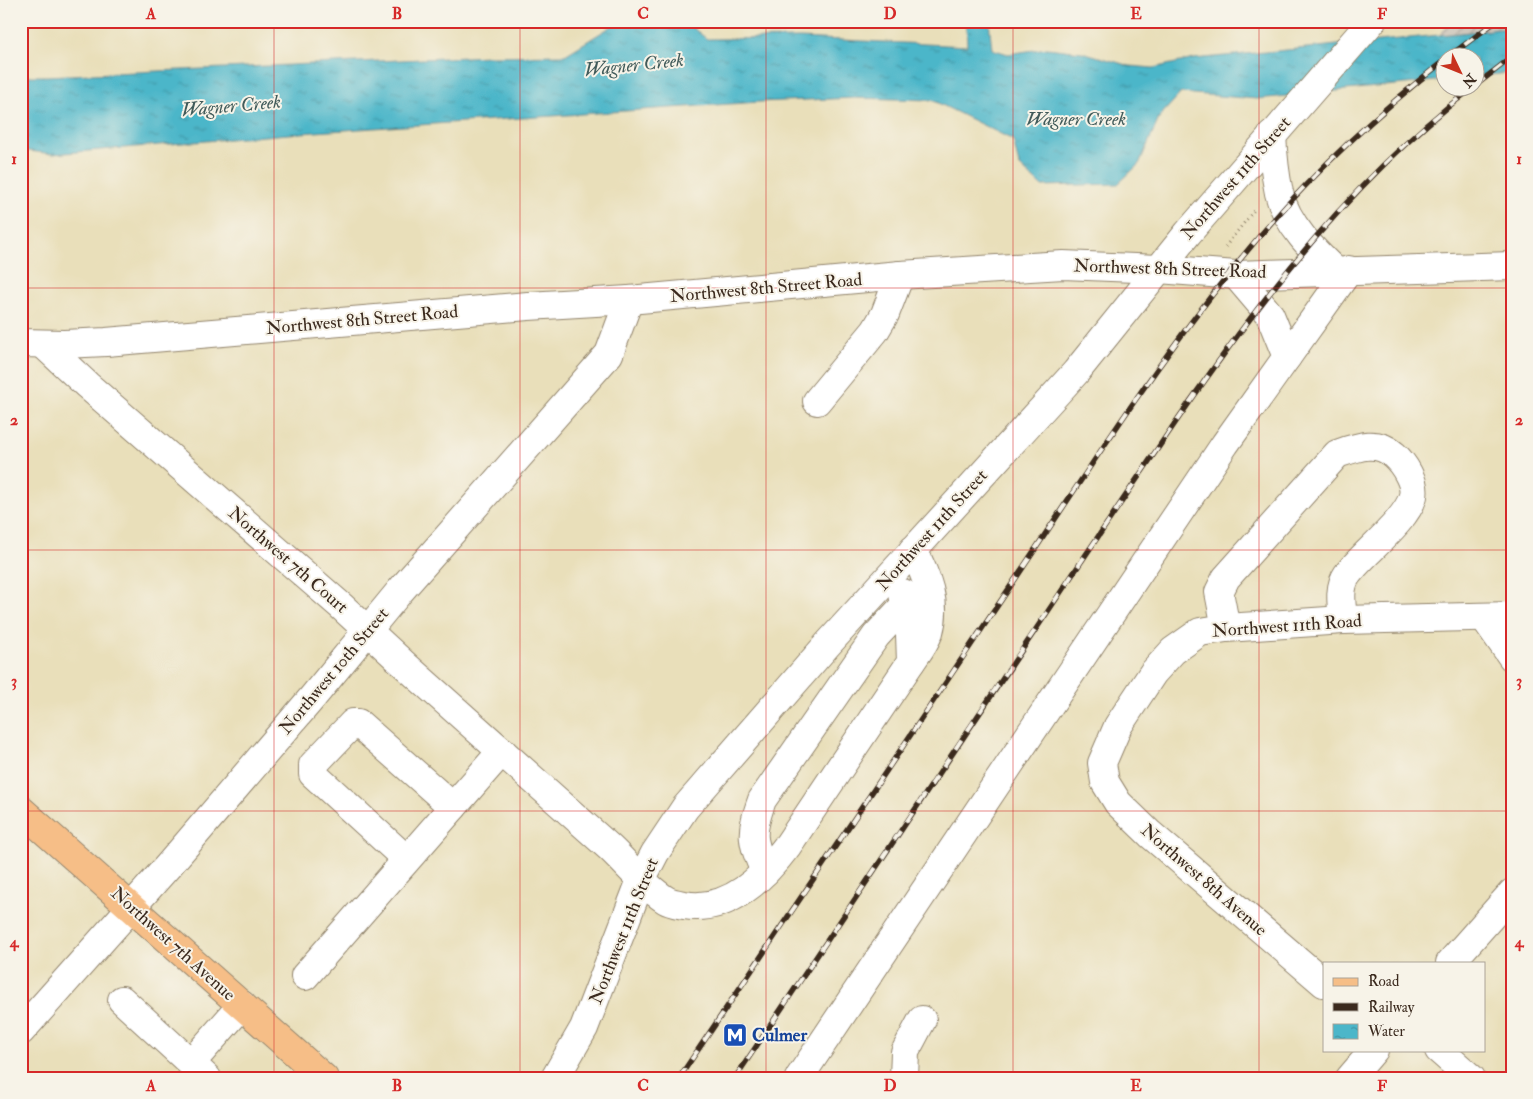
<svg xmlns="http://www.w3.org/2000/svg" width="1533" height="1099" font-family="'IM FELL Double Pica',serif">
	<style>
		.industrial { fill: url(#industrial-furrows) }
		.water { fill: url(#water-ripples); stroke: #447074 }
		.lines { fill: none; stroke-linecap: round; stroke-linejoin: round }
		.minor-casing { stroke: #92846c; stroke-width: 30 }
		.major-casing { stroke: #92846c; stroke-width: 30 }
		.path { stroke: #92846c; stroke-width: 3; stroke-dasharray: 1 4; stroke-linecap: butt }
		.minor { stroke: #fff; stroke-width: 28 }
		.major { stroke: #f6be87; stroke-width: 28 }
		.rail-casing { stroke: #3b2a1e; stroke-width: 5.5 }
		.rail { stroke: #f7f3e8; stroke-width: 4; stroke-dasharray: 11; stroke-linecap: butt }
		.grid { fill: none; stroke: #d62828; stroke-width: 1; stroke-opacity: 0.55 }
		.labels { text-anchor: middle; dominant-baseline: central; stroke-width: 4; stroke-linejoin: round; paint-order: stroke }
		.street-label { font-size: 18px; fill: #3b2a1e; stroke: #f7f3e8 }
		.transit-label { font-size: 18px; font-weight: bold; fill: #164399; stroke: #f7f3e8; text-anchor: start }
		.water-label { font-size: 19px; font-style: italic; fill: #415b5a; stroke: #f7f3e8 }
		.neatline { fill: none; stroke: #d62828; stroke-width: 2 }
		.grid-label { font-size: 16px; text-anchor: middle; font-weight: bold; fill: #d62828 }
	</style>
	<defs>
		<pattern id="industrial-furrows" width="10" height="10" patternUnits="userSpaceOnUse" patternTransform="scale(1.25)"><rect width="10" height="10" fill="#cbc3b8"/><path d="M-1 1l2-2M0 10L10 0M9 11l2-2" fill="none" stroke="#a69f95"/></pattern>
		<pattern id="water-ripples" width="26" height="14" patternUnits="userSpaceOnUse" patternTransform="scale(1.25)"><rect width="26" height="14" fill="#4cb6c9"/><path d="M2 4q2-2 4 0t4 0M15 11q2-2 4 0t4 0" fill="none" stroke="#4094a3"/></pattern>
	</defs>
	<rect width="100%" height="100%" fill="#f7f3e8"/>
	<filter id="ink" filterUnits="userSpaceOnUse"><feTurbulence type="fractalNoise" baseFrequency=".02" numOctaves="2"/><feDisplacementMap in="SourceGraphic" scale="10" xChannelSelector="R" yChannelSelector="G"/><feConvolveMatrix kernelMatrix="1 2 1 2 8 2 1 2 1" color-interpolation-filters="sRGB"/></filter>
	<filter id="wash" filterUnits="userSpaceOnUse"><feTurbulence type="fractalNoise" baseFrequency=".0096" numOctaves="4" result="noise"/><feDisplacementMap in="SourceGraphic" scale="20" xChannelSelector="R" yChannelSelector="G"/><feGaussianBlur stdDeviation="1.12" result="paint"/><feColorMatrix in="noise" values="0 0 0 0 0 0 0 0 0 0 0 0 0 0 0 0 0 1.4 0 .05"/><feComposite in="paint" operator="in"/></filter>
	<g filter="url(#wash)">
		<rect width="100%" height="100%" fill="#e9dfba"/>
		<path class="industrial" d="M1451 21H1512V28L1439 35Z"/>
		<path class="water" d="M620 21H677L693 28 707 39 800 38 967 46 966 21H989L992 49 1008 54 1047 48 1082 52 1130 66 1153 68 1194 59 1512 28V73L1476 76V58H1446L1445 80 1257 99 1181 93 1160 116 1139 164 1118 184 1041 186 1019 165 1013 140 932 100 854 98 759 102 300 133 53 154 21 150V76H47L489 56 565 55Z"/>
	</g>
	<g filter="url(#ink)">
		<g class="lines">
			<defs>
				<g id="minor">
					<path d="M1272 135C1273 155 1275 174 1279 193 1287 225 1313 250 1335 271"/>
					<path d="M1236 275 1270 315 1287 357"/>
					<path d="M21 343 64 344 106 342 528 306 629 300 900 275 1063 265 1159 269 1236 275 1512 266"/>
					<path d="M43 344 87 385 341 606 406 666 610 848C628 865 645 887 666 900 671 903 679 904 684 905 729 913 764 877 788 845L911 662 910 634 905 605"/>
					<path d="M817 401 875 331 885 314 900 275"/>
					<path d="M1484 617 1512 657"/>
					<path d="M1226 628 1219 592 1226 578 1337 454C1357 447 1377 439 1394 455 1404 464 1416 483 1413 496 1407 521 1363 553 1347 575 1338 588 1342 606 1343 620"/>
					<path d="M911 662C918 652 925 643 929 632 938 603 926 575 913 550"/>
					<path d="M406 859 313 774V765L353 723H358L453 807"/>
					<path d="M765 872C751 839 750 834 762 800L876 636 905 605 903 593"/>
					<path d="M1450 963 1512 893"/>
					<path d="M305 976 502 751"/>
					<path d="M1324 983 1150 834 1118 803 1105 782 1102 763 1118 726 1153 673 1173 651 1200 632 1226 628 1343 620 1512 616"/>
					<path d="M122 1000 207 1078"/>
					<path d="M21 1031 168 866 312 698 400 591 609 354 629 300"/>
					<path d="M1439 1050 1471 1078"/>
					<path d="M191 1063 242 1005"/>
					<path d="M555 1078 584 1028 641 880 655 853 685 808 827 645 1076 372 1188 233 1372 21"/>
					<path d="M799 1078 1225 444 1349 270"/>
					<path d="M904 1078 905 1052 922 1020"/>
					<path d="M1350 1078 1374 1050"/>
				</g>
				<path id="major" d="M21 810 324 1078"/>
			</defs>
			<use href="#minor" class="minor-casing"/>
			<use href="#major" class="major-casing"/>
			<path class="path" d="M1225 247 1255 209"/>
			<use href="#minor" class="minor"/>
			<use href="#major" class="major"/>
			<defs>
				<g id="rail">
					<path d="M1447 58 1496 21"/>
					<path d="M1476 85 1512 57"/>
					<path d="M679 1078C790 914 900 751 1010 587 1079 484 1146 378 1223 281 1287 198 1363 124 1446 59"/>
					<path d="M735 1078C852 904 968 729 1085 556 1199 388 1309 212 1472 88"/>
				</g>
			</defs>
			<use href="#rail" class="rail-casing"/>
			<use href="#rail" class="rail"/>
		</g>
	</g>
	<path class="grid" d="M274 21V1078M520 21V1078M766 21V1078M1013 21V1078M1259 21V1078M21 288H1512M21 550H1512M21 811H1512"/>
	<defs>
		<symbol id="metro-square" viewBox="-11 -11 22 22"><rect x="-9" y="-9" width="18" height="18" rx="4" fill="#1a4fb4" stroke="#f7f3e8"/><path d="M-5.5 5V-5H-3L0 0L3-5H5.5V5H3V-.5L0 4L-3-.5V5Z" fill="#fff"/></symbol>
	</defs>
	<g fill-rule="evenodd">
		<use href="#metro-square" x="721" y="1021" width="28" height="28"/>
	</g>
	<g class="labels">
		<g class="street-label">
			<text transform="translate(1236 178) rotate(-49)">Northwest 11th Street</text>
			<text transform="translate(1170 269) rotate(2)">Northwest 8th Street Road</text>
			<text transform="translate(766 288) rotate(-5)">Northwest 8th Street Road</text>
			<text transform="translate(362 320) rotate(-5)">Northwest 8th Street Road</text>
			<text transform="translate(932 530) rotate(-48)">Northwest 11th Street</text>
			<text transform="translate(288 560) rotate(41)">Northwest 7th Court</text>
			<text transform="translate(1287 626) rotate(-4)">Northwest 11th Road</text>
			<text transform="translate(334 671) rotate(-50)">Northwest 10th Street</text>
			<text transform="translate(1204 880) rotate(41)">Northwest 8th Avenue</text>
			<text transform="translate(624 931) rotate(-68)">Northwest 11th Street</text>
			<text transform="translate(173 944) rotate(42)">Northwest 7th Avenue</text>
		</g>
		<g class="transit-label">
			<text x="752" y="1035">Culmer</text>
		</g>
		<g class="water-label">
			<text transform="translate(634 65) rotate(-6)">Wagner Creek</text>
			<text transform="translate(231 106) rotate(-5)">Wagner Creek</text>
			<text x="1076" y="119">Wagner Creek</text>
		</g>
	</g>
	<rect width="1533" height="1099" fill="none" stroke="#f7f3e8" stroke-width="55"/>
	<rect x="1323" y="962" width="162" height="90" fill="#f7f3e8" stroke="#aca397"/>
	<rect x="1333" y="978" width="25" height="8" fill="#f6be87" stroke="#aca397"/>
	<text x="1368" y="986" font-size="15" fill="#3b2a1e">Road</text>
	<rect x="1333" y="1003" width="25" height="8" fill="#3b2a1e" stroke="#aca397"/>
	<text x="1368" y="1012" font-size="15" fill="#3b2a1e">Railway</text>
	<rect x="1333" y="1024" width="25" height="15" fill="url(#water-ripples)" stroke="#aca397"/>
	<text x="1368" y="1036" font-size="15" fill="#3b2a1e">Water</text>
	<g transform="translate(1460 72) rotate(133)"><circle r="24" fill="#f7f3e8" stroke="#aca397"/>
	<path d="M0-4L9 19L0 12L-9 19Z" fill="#c8321e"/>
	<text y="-8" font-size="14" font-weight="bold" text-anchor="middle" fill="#3b2a1e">N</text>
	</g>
	<rect x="28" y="28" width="1478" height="1044" class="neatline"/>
	<g class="grid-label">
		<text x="151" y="19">A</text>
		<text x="397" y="19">B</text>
		<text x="643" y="19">C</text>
		<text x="890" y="19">D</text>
		<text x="1136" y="19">E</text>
		<text x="1382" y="19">F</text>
		<text x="14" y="164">1</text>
		<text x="1519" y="164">1</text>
		<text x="14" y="425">2</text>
		<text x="1519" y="425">2</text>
		<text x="14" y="686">3</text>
		<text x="1519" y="686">3</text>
		<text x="14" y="947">4</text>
		<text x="1519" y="947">4</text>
		<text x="151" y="1091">A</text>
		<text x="397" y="1091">B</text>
		<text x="643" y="1091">C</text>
		<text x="890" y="1091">D</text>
		<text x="1136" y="1091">E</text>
		<text x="1382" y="1091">F</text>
	</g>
</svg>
